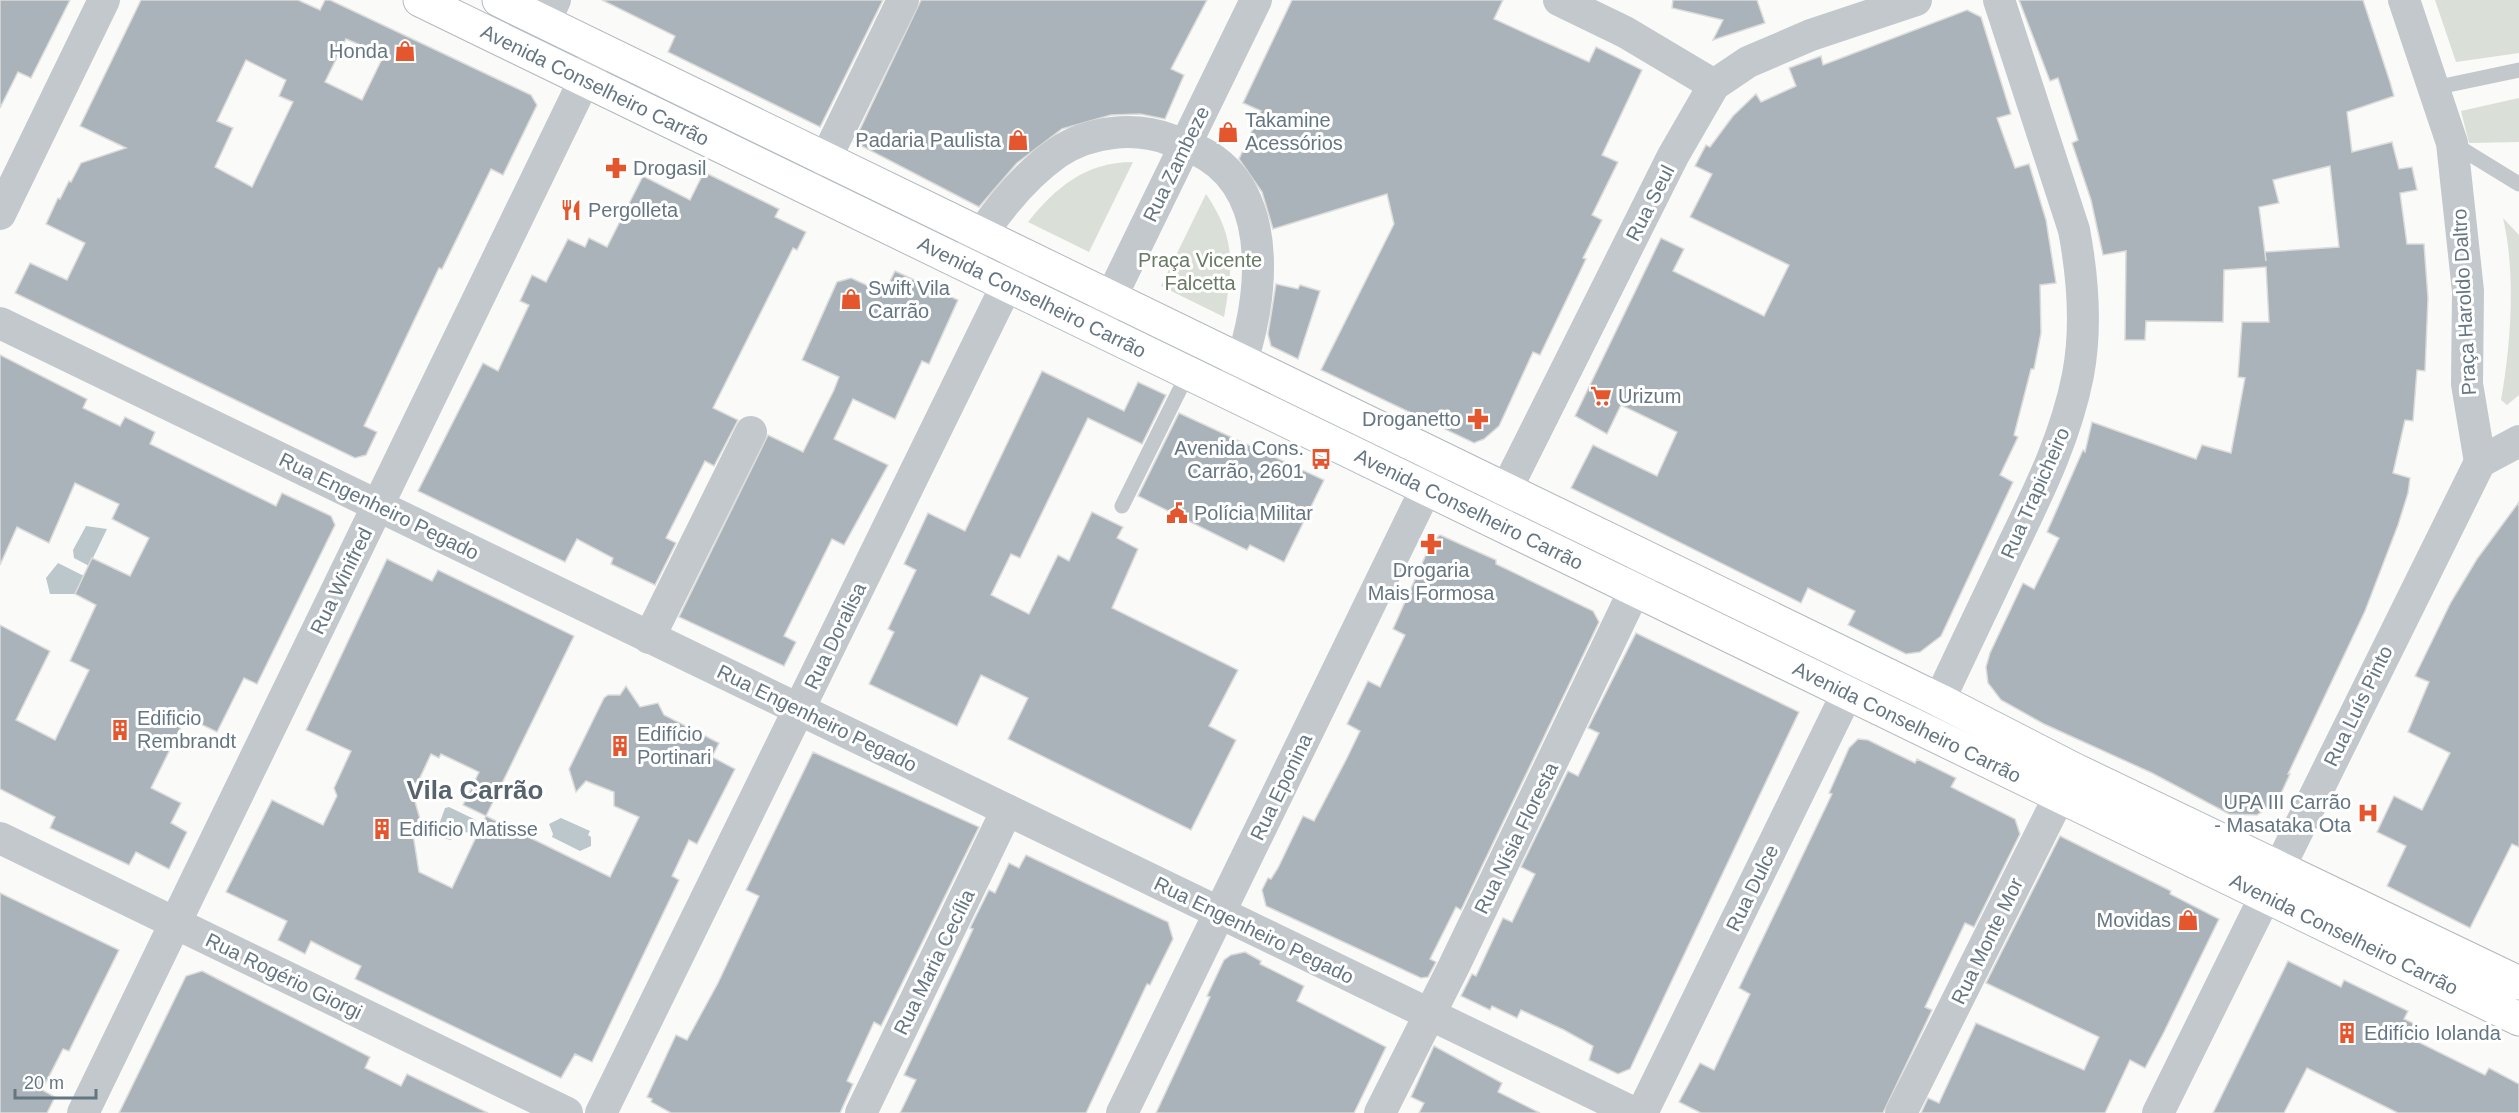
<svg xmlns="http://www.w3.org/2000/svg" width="2519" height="1113" font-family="Arial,sans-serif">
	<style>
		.green { fill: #dadfd7 }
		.water { fill: #bbc7cb }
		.building { fill: #aab3b9; stroke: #dcdcda; stroke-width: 1.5; fill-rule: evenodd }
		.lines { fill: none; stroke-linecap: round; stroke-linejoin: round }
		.secondary-casing { stroke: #b3babf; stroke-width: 35 }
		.lane { stroke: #c3c8cc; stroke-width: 15 }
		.street { stroke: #c3c8cc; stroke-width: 32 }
		.secondary { stroke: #fff; stroke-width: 33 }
		.labels { text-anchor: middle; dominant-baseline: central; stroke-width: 6; stroke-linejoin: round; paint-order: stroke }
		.poi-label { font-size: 20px; fill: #657683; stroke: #fff; text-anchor: start }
		.street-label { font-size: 20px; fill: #657683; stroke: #fff }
		.park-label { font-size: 20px; fill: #687a64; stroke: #fff }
		.district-label { font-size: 26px; font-weight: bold; fill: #57646e; stroke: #fff }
	</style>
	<rect width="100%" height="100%" fill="#fafaf8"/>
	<g class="green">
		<path d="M2435 0H2519V53L2456 62Z"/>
		<path d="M2519 98V142L2469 143 2461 111Z"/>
		<path d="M1133 162 1089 252 1028 222C1056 187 1086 162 1133 162Z"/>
		<path d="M1206 194C1236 238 1233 266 1224 317L1161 286Z"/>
		<path d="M2503 218 2519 235V395L2507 405 2501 400C2511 345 2516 272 2503 218Z"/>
	</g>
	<g class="water">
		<path d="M86 526 107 529 89 566 74 558 73 550Z"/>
		<path d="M58 563 84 576 75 594H50L46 578Z"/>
		<path d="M449 807 476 820 472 833 456 831 451 840 435 836 445 808Z"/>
		<path d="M561 818 590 831 588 835 591 837V846L580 851 552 837 553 834 549 824Z"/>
	</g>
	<g class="building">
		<path d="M0 0H70L31 78 18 72 0 108Z"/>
		<path d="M141 0H298L320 10 325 0H330L531 95 537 105 503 175 491 169 442 269 439 268 364 426 377 432 366 455 355 458 15 293 30 263 67 280 85 243 46 224 58 198 60 199 69 181 71 182 81 163 126 148 80 126ZM346 39 384 55 362 100 325 82ZM246 60 286 80 279 96 293 102 252 187 215 167 233 128 217 121Z"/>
		<path d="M602 0H883L820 127 668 52 675 36Z"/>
		<path d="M921 0H1207L1171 69 1184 75 1165 119 1140 114 1111 115 1062 129 1017 163 979 207 854 142Z"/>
		<path d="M1292 0H1503L1494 19 1589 62 1596 47 1642 70 1602 155 1618 162 1592 215 1602 220 1583 258 1586 259 1540 355 1533 352 1499 426 1484 439 1474 443 1321 370 1394 224 1387 194 1273 229 1262 192 1239 159 1261 111 1243 103Z"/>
		<path d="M1673 0H1757L1765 23 1713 40 1723 20 1672 8Z"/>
		<path d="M2019 0H2363L2390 82 2394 96 2347 112 2352 152 2392 142 2399 169 2412 167 2417 190 2400 193 2407 244H2424L2428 298 2425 371 2417 370 2413 421 2405 420 2393 473 2410 478 2408 493 2398 525 2365 611 2288 774H2290L2278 800 2257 815 2229 814 2152 773 2044 724 2001 700 1988 683 1986 667 1990 653 2023 583 2034 589 2059 538 2047 532 2083 450 2085 452 2092 422 2196 459 2202 445 2231 453 2245 378 2238 377 2242 322H2269L2266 267 2224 270 2223 322 2146 321 2145 340H2125L2126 251 2103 255 2091 200 2072 143 2078 140 2058 78 2050 81ZM2330 166 2339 247 2265 252 2266 261 2259 207 2279 203 2273 180Z"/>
		<path d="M1967 10 1981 17 2011 114 1997 118 2015 168 2029 164 2046 220 2056 283 2040 285 2041 333 2034 369H2031L2014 435 2018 437 2000 475 2013 482 1941 636 1920 652 1906 654 1848 625 1855 611 1808 588 1801 603 1571 488 1593 445 1657 476 1677 432 1621 405 1607 434 1575 416 1661 238 1684 249 1673 271 1764 316 1789 265 1690 217 1712 174 1695 166 1706 145 1710 147 1733 116 1756 94 1761 102 1796 86 1789 68 1821 56 1823 65Z"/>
		<path d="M704 172 779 209 775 217 806 232 797 250 793 248 713 408 738 420 714 466 705 461 666 538 676 543 655 585 611 564 613 558 577 539 565 562 418 491 483 363 498 371 529 305 520 301 532 275 546 282 568 239 585 247 589 238 607 247 643 176 690 200Z"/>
		<path d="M895 271 958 300 929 364 922 361 895 419 853 399 834 439 888 465 844 545 832 539 784 636 796 642 784 666 679 617 768 435 803 452 834 390 839 377 802 360 837 282 851 278 884 293Z"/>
		<path d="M1276 284 1298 289 1300 285 1320 291 1298 359 1271 346 1268 334Z"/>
		<path d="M0 355 87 399 83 408 120 426 125 417 155 432 150 444 276 506 282 493 331 516 335 525 257 684 244 678 217 732 186 717 151 788 181 803 171 823 187 832 169 869 136 852 129 865 50 828 55 817 0 789V625L50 651 16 720 55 740 89 670 70 661 96 605 75 594 92 558 130 576 149 538 112 519 119 504 75 483 49 543 17 527 0 565Z"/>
		<path d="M1042 371 1124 411 1138 382 1166 395 1142 444 1088 418 1020 558 1011 554 991 595 1029 614 1058 555 1069 561 1092 512 1123 527 1117 538 1138 549 1112 608 1238 670 1209 726 1236 740 1191 830 1008 739 1028 698 981 675 957 726 869 684 894 632 888 629 916 570 904 564 928 513 965 531Z"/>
		<path d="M1179 413 1324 480 1284 562 1250 545 1247 550 1138 496Z"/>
		<path d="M2519 502V847L2512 844 2470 928 2387 886 2406 846 2377 832 2394 796 2422 810 2450 753 2408 732 2429 682 2415 676 2451 602 2477 559Z"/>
		<path d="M1440 535 1496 560V564L1593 611 1599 622 1461 910 1456 907 1430 959 1436 962 1428 977 1421 978 1266 906 1262 890 1268 878 1271 879 1278 868 1303 816 1314 821 1347 758 1360 731 1347 724 1368 681 1380 687 1405 635 1393 629 1432 541Z"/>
		<path d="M387 559 432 581 438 570 574 636 486 816 463 805 479 772 441 754 439 758 431 754 417 784 408 780 412 793 410 797 414 798 420 819 413 834 419 872 452 888 486 816 610 877 639 817 614 806V792L586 781 576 792 569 769 604 698 608 695H620L626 686 640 707 658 703 664 715 719 743 712 757 735 769 697 844 689 840 672 876 679 880 592 1062 575 1054 561 1078 355 979 361 966 338 955 311 941 305 954 278 940 287 921 226 892 272 800 323 825 337 796 334 788 351 751 306 730Z"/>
		<path d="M1636 633 1799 712 1630 1069 1618 1074 1589 1060 1593 1046 1564 1030 1521 1010 1517 1018 1492 1006 1490 1010 1461 996 1472 974 1476 976 1503 918 1512 922 1535 874 1521 867 1568 771 1578 776 1599 733 1588 728Z"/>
		<path d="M1858 739 1868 740 1915 763 1917 759 1956 778 1951 787 2015 819 2020 834 1974 927 1965 923 1925 1007 1932 1010 1883 1113H1701L1679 1102 1700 1063 1714 1070 1750 994 1739 988 1832 794 1829 793 1849 748Z"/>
		<path d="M813 752 979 827 881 1026 874 1022 847 1081 853 1084 840 1113H671L651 1102 652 1099 647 1097 676 1035 687 1040 718 983 759 896 746 890Z"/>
		<path d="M2060 836 2171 891 2170 894 2219 919 2164 1032 2145 1068 2130 1060 2105 1113H1921L1928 1098 1939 1103 1976 1023 2084 1070 2099 1037 1986 983Z"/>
		<path d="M1026 855 1168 922 1173 939 1150 985 1147 984 1086 1113H900L916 1080 904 1075 960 957 973 929 970 928 989 890 995 893 1009 863 1019 868Z"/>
		<path d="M0 893 119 950 69 1051 63 1049 42 1090 55 1097 47 1113H0Z"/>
		<path d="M1245 952 1261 961 1260 964 1304 986 1297 1001 1386 1047 1354 1113H1156L1210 997 1207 996 1224 960 1231 955Z"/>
		<path d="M2288 961 2341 987 2344 980 2408 1011 2404 1019 2417 1025 2410 1038 2485 1075 2489 1068 2519 1084V1113H2398L2307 1068 2284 1113H2213Z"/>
		<path d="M202 971 370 1057 365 1068 401 1086 407 1074 488 1113H119L186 976Z"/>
		<path d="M1434 1046 1502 1083 1498 1092 1540 1113H1419L1424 1103 1411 1097Z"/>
	</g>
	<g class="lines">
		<defs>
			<g id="secondary">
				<path d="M420 0 2519 1019"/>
				<path d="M499 0 1939 700 2073 769 2519 983"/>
			</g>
		</defs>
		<use href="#secondary" class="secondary-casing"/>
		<g class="lane">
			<path d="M2434 88 2519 70"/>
			<path d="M2452 143 2519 184"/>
			<path d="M1122 506 1188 373"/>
		</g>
		<g class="street">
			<path d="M1559 0 1625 32 1714 85"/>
			<path d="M2404 0 2452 143 2468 291 2467 384 2480 462"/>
			<path d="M545 22 555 0"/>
			<path d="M825 160 903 0"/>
			<path d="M0 214 104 0"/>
			<path d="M964 264C986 223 1019 180 1057 153 1089 131 1135 126 1171 140 1183 145 1197 149 1208 156 1280 201 1261 319 1233 384"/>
			<path d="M1099 322 1256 0"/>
			<path d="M0 323 1634 1113"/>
			<path d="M2480 462 2519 441"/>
			<path d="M1494 514 1673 156 1714 85 1748 62 1811 35 1916 0"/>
			<path d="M649 638 751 432"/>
			<path d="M1925 731C1953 670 1982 610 2011 549 2038 493 2066 437 2078 375 2087 327 2083 278 2074 230L1999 0"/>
			<path d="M0 838 567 1113"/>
			<path d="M83 1113 596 56"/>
			<path d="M601 1113 1021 256"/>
			<path d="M861 1113 1007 810"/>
			<path d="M1122 1113 1440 460"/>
			<path d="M1380 1113 1454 966 1646 566"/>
			<path d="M1642 1113 1859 669"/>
			<path d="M1901 1113 2071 773"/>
			<path d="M2158 1113 2480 462"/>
		</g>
		<use href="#secondary" class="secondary"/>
	</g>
	<defs>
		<symbol id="shop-bare" viewBox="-9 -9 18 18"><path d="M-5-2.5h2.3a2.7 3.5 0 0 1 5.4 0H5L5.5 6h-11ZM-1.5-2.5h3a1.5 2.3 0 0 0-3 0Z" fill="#e4572e" stroke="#fff" stroke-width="2.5" paint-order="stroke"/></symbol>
		<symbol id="pharmacy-bare" viewBox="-9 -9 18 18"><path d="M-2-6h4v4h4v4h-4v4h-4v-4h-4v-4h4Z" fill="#e4572e" stroke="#fff" stroke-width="2.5" paint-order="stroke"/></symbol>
		<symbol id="restaurant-bare" viewBox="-9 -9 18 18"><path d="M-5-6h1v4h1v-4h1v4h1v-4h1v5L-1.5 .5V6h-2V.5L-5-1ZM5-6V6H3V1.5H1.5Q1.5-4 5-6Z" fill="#e4572e" stroke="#fff" stroke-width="2.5" paint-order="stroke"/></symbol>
		<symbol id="supermarket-bare" viewBox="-9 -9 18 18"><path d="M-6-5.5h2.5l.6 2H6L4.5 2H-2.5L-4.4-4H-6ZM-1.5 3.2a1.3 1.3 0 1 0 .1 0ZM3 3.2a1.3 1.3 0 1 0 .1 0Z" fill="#e4572e" stroke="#fff" stroke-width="2.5" paint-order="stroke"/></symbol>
		<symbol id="bus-bare" viewBox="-9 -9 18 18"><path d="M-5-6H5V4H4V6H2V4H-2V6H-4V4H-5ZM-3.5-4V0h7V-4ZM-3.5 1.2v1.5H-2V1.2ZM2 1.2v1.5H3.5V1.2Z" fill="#e4572e" stroke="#fff" stroke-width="2.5" paint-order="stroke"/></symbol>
		<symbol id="civic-bare" viewBox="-9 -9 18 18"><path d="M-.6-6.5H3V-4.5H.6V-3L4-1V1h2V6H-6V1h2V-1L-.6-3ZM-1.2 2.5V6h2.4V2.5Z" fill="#e4572e" stroke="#fff" stroke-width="2.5" paint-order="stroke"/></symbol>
		<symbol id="building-bare" viewBox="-9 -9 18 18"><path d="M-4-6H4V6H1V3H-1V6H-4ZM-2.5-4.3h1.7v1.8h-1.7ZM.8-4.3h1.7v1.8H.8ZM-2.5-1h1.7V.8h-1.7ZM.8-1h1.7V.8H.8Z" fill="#e4572e" stroke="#fff" stroke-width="2.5" paint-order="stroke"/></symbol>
		<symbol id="hospital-bare" viewBox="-9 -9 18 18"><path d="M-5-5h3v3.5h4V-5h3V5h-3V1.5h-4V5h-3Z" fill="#e4572e" stroke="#fff" stroke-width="2.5" paint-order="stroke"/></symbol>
	</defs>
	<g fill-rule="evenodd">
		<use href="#shop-bare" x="390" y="36" width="30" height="30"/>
		<use href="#shop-bare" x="1213" y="117" width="30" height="30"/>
		<use href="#shop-bare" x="1003" y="125" width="30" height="30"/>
		<use href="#pharmacy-bare" x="601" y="153" width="30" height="30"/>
		<use href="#restaurant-bare" x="556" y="195" width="30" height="30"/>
		<use href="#shop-bare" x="836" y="284" width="30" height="30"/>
		<use href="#supermarket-bare" x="1586" y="381" width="30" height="30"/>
		<use href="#pharmacy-bare" x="1463" y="404" width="30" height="30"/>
		<use href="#bus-bare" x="1306" y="444" width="30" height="30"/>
		<use href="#civic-bare" x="1162" y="498" width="30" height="30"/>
		<use href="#pharmacy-bare" x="1416" y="529" width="30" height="30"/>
		<use href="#building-bare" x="105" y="715" width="30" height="30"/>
		<use href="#building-bare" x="605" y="731" width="30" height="30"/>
		<use href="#hospital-bare" x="2353" y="798" width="30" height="30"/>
		<use href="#building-bare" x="367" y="814" width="30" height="30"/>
		<use href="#shop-bare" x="2173" y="905" width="30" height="30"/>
		<use href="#building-bare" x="2332" y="1018" width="30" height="30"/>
	</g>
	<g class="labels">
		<g class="poi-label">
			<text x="388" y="51" text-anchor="end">Honda</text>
			<text x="1245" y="120">Takamine<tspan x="1245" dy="23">Acessórios</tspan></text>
			<text x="1001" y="140" text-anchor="end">Padaria Paulista</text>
			<text x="633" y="168">Drogasil</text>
			<text x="588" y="210">Pergolleta</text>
			<text x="868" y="288">Swift Vila<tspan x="868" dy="23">Carrão</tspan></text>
			<text x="1618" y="396">Urizum</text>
			<text x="1461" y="419" text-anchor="end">Droganetto</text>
			<text x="1304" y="448" text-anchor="end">Avenida Cons.<tspan x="1304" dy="23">Carrão, 2601</tspan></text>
			<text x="1194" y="513">Polícia Militar</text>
			<text x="1431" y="570" text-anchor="middle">Drogaria<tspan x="1431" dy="23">Mais Formosa</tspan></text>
			<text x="137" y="718">Edificio<tspan x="137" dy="23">Rembrandt</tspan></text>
			<text x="637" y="734">Edifício<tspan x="637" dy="23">Portinari</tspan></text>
			<text x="2351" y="802" text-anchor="end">UPA III Carrão<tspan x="2351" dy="23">- Masataka Ota</tspan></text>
			<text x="399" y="829">Edificio Matisse</text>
			<text x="2171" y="920" text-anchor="end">Movidas</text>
			<text x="2364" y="1033">Edifício Iolanda</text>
		</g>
		<g class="street-label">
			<text transform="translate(595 85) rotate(26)">Avenida Conselheiro Carrão</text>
			<text transform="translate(1176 164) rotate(-64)">Rua Zambeze</text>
			<text transform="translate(1650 203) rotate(-63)">Rua Seul</text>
			<text transform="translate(1032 297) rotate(26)">Avenida Conselheiro Carrão</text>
			<text transform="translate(2464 302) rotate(-93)">Praça Haroldo Daltro</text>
			<text transform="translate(2035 493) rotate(-66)">Rua Trapicheiro</text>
			<text transform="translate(379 506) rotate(26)">Rua Engenheiro Pegado</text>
			<text transform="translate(1469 509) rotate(26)">Avenida Conselheiro Carrão</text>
			<text transform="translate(341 581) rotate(-64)">Rua Winifred</text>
			<text transform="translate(835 636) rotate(-64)">Rua Doralisa</text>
			<text transform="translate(2358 706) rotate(-64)">Rua Luís Pinto</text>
			<text transform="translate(817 718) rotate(26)">Rua Engenheiro Pegado</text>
			<text transform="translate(1907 722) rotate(26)">Avenida Conselheiro Carrão</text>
			<text transform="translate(1281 787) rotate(-64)">Rua Eponina</text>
			<text transform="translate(1516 838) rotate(-64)">Rua Nísia Floresta</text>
			<text transform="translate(1752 888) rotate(-64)">Rua Dulce</text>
			<text transform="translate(1254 930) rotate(26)">Rua Engenheiro Pegado</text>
			<text transform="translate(2344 934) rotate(26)">Avenida Conselheiro Carrão</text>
			<text transform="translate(1987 941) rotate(-64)">Rua Monte Mor</text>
			<text transform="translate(934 962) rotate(-64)">Rua Maria Cecília</text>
			<text transform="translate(284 976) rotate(26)">Rua Rogério Giorgi</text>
		</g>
		<g class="park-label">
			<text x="1200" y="260">Praça Vicente<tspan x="1200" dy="23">Falcetta</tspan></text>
		</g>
		<g class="district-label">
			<text x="475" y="790">Vila Carrão</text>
		</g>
	</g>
	<path d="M15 1089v9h81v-9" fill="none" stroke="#657683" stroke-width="3"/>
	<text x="24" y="1089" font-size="18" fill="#657683" stroke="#ffffff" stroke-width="4.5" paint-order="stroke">20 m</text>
</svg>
